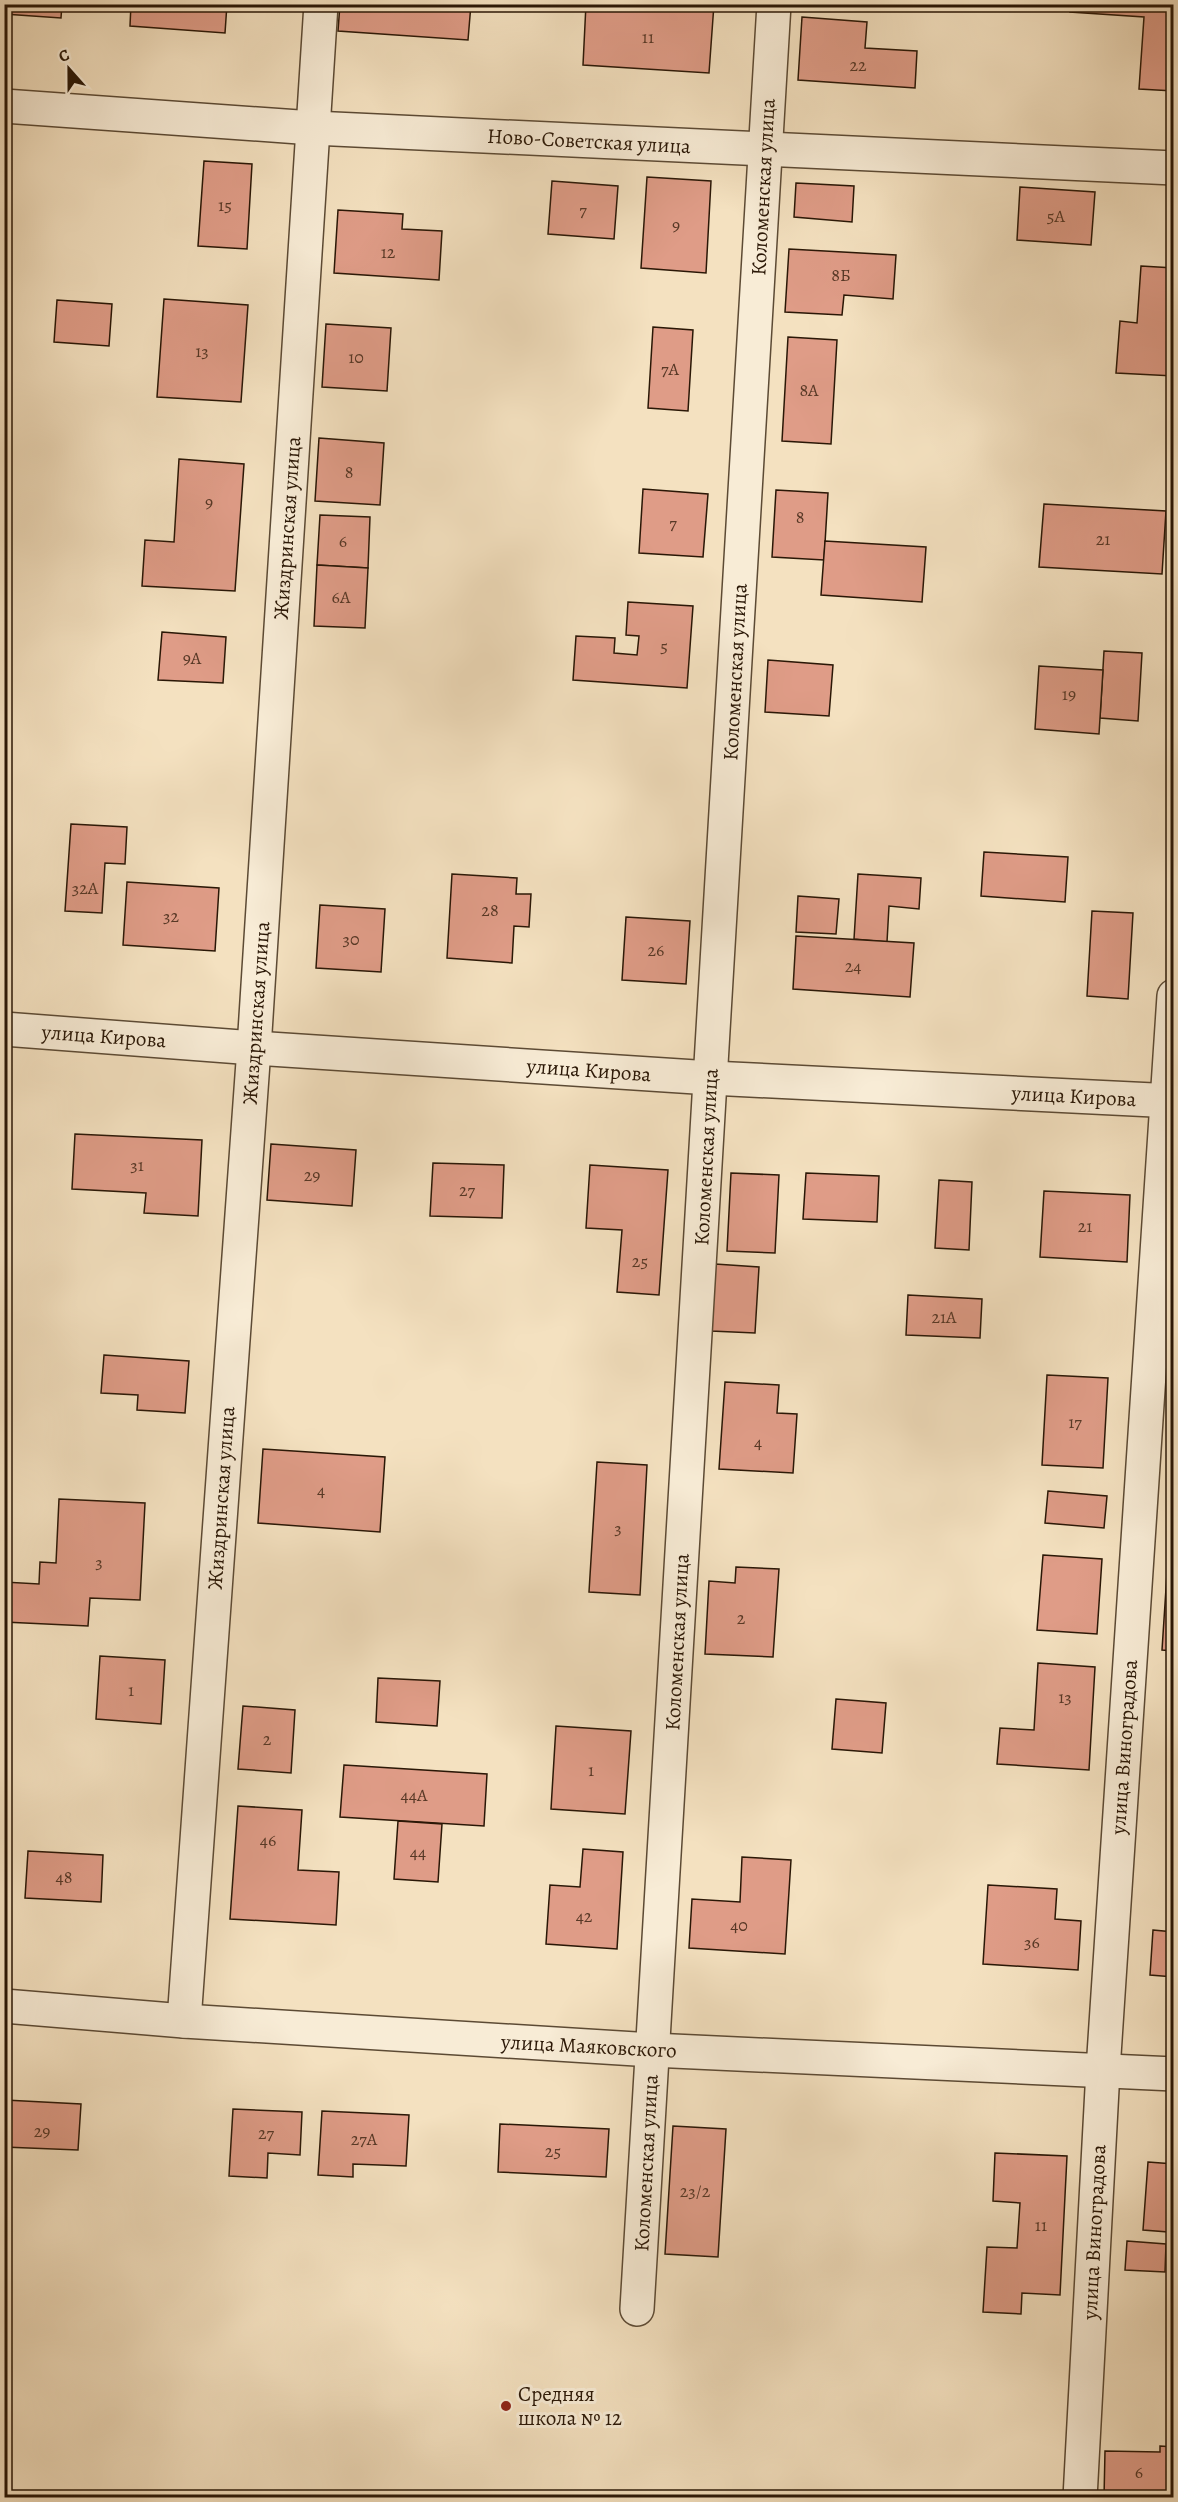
<svg xmlns="http://www.w3.org/2000/svg" width="1178" height="2502" font-family="Alegreya,serif">
	<style>
		.building { fill: #df9c87; stroke: #2a1706; stroke-width: 1.5 }
		.lines { fill: none; stroke-linecap: round; stroke-linejoin: round }
		.minor-casing { stroke: #5c4a34; stroke-width: 36 }
		.minor { stroke: #f8ecd6; stroke-width: 33 }
		.poi-dot { fill: #8f2418; stroke: #f8ecd6; stroke-width: 2 }
		.labels { text-anchor: middle; dominant-baseline: central; stroke-width: 6; stroke-linejoin: round; paint-order: stroke }
		.number-label { font-size: 18px; fill: #573826 }
		.street-label { font-size: 21px; fill: #2a1706; stroke: #f8ecd6 }
		.poi-label { font-size: 21px; fill: #2a1706; stroke: #f8ecd6; text-anchor: start }
	</style>
	<rect width="100%" height="100%" fill="#f4e1c0"/>
	<filter id="stains"><feTurbulence type="fractalNoise" baseFrequency=".00333" numOctaves="4"/><feColorMatrix values="0 0 0 0 .2 0 0 0 0 .09 0 0 0 0 .02 0 0 0 .5 -.17"/></filter>
	<radialGradient id="worn" r=".72"><stop offset=".6" stop-color="#630" stop-opacity="0"/><stop offset="1" stop-color="#630" stop-opacity=".3"/></radialGradient>
	<g class="building">
		<path d="M4 4H62L61 18 4 14Z"/>
		<path d="M131 4H227L225 33 130 26Z"/>
		<path d="M340 4H471L468 40 338 31Z"/>
		<path d="M586 4H624L623 7 648 8 649 4H714L709 73 583 65Z"/>
		<path d="M1071 4H1174V91L1139 89 1144 17 1070 12Z"/>
		<path d="M802 17 867 22 865 48 917 51 915 88 798 80Z"/>
		<path d="M204 161 252 164 247 249 198 246Z"/>
		<path d="M647 177 711 181 706 273 641 268Z"/>
		<path d="M552 181 618 186 614 239 548 234Z"/>
		<path d="M796 183 854 186 852 222 794 217Z"/>
		<path d="M1020 187 1095 192 1091 245 1017 240Z"/>
		<path d="M338 210 403 214 402 229 442 231 439 280 334 273Z"/>
		<path d="M789 249 896 255 893 299 844 295 842 315 785 312Z"/>
		<path d="M1141 266 1174 268V376L1116 373 1120 321 1137 323Z"/>
		<path d="M164 299 248 305 241 402 157 397Z"/>
		<path d="M57 300 112 304 109 346 54 342Z"/>
		<path d="M326 324 391 328 387 391 322 387Z"/>
		<path d="M653 327 693 330 688 411 648 408Z"/>
		<path d="M788 337 837 340 831 444 782 441Z"/>
		<path d="M319 438 384 443 380 505 315 501Z"/>
		<path d="M179 459 244 464 235 591 142 586 145 540 174 542Z"/>
		<path d="M643 489 708 494 703 557 639 553Z"/>
		<path d="M776 490 828 493 824 560 772 557Z"/>
		<path d="M1044 504 1166 511 1162 574 1039 567Z"/>
		<path d="M320 515 370 517 368 568 317 565Z"/>
		<path d="M825 541 926 547 922 602 821 595Z"/>
		<path d="M317 565 368 568 365 628 314 626Z"/>
		<path d="M628 602 693 606 687 688 573 680 576 636 615 638 614 653 637 655 639 636 626 635Z"/>
		<path d="M162 632 226 637 223 683 158 680Z"/>
		<path d="M1104 651 1142 653 1138 721 1100 718Z"/>
		<path d="M768 660 833 665 829 716 765 712Z"/>
		<path d="M1039 666 1103 670 1099 734 1035 729Z"/>
		<path d="M71 824 127 827 125 864 105 863 102 913 65 911Z"/>
		<path d="M984 852 1068 857 1065 902 981 896Z"/>
		<path d="M452 874 517 878 516 894H531L529 927 514 926 512 963 447 958Z"/>
		<path d="M858 874 921 878 919 909 889 906 887 942 854 939Z"/>
		<path d="M127 882 219 888 215 951 123 945Z"/>
		<path d="M798 896 839 899 836 934 796 932Z"/>
		<path d="M320 905 385 909 381 972 316 968Z"/>
		<path d="M1092 911 1133 913 1128 999 1087 996Z"/>
		<path d="M626 917 690 921 686 984 622 980Z"/>
		<path d="M796 936 914 943 910 997 793 989Z"/>
		<path d="M75 1134 202 1140 198 1216 144 1213 146 1193 72 1189Z"/>
		<path d="M271 1144 356 1150 352 1206 267 1200Z"/>
		<path d="M433 1163 504 1165 502 1218 430 1216Z"/>
		<path d="M590 1165 668 1170 659 1295 617 1292 622 1230 586 1228Z"/>
		<path d="M731 1173 779 1175 775 1253 727 1251Z"/>
		<path d="M806 1173 879 1176 877 1222 803 1219Z"/>
		<path d="M939 1180 972 1182 969 1250 935 1248Z"/>
		<path d="M1044 1191 1130 1195 1127 1262 1040 1257Z"/>
		<path d="M715 1264 759 1267 755 1333 711 1331Z"/>
		<path d="M908 1295 982 1299 980 1338 906 1335Z"/>
		<path d="M104 1355 189 1361 185 1413 137 1410 138 1395 101 1393Z"/>
		<path d="M1047 1375 1108 1378 1103 1468 1042 1465Z"/>
		<path d="M725 1382 779 1385 777 1413 797 1414 793 1473 719 1469Z"/>
		<path d="M263 1449 385 1457 380 1532 258 1523Z"/>
		<path d="M597 1462 647 1465 640 1595 589 1592Z"/>
		<path d="M1048 1491 1107 1496 1104 1528 1045 1523Z"/>
		<path d="M59 1499 145 1503 140 1600 90 1598 88 1626 4 1622V1582L39 1584 40 1562 56 1563Z"/>
		<path d="M1170 1527 1174 1528V1651L1162 1650Z"/>
		<path d="M1043 1555 1102 1559 1097 1634 1037 1630Z"/>
		<path d="M736 1567 779 1569 773 1657 705 1654 709 1581 735 1583Z"/>
		<path d="M100 1656 165 1660 161 1724 96 1719Z"/>
		<path d="M1038 1663 1095 1667 1089 1770 997 1764 1000 1728 1034 1730Z"/>
		<path d="M378 1678 440 1681 437 1726 376 1722Z"/>
		<path d="M836 1699 886 1703 882 1753 832 1749Z"/>
		<path d="M243 1706 295 1710 291 1773 238 1769Z"/>
		<path d="M556 1726 631 1731 625 1814 551 1809Z"/>
		<path d="M344 1765 487 1774 484 1826 340 1817Z"/>
		<path d="M238 1806 302 1810 298 1870 339 1872 336 1925 230 1919Z"/>
		<path d="M398 1821 442 1824 438 1882 394 1879Z"/>
		<path d="M583 1849 623 1852 617 1949 546 1944 550 1885 580 1887Z"/>
		<path d="M28 1851 103 1855 101 1902 25 1898Z"/>
		<path d="M742 1857 791 1860 785 1954 689 1948 692 1899 740 1902Z"/>
		<path d="M988 1885 1057 1889 1055 1919 1081 1921 1078 1970 983 1964Z"/>
		<path d="M1153 1930 1174 1932V1977L1150 1975Z"/>
		<path d="M5 2100 81 2104 78 2150 4 2147Z"/>
		<path d="M233 2109 302 2112 300 2155 268 2153 267 2178 229 2176Z"/>
		<path d="M322 2111 409 2115 406 2166 353 2164V2177L318 2175Z"/>
		<path d="M500 2124 609 2129 606 2177 498 2172Z"/>
		<path d="M673 2126 726 2129 718 2257 665 2254Z"/>
		<path d="M995 2153 1067 2156 1060 2295 1022 2293 1021 2314 983 2312 987 2247 1017 2248 1020 2203 993 2201Z"/>
		<path d="M1148 2162 1174 2164V2244H1167L1168 2232 1143 2230Z"/>
		<path d="M1127 2241 1166 2244 1165 2272 1125 2270Z"/>
		<path d="M1160 2446 1174 2447V2492H1160L1159 2498H1104L1105 2451 1160 2452Z"/>
	</g>
	<g class="lines">
		<defs>
			<g id="minor">
				<path d="M4 106 313 128 1174 168"/>
				<path d="M4 1029 254 1048 711 1078 1174 1101"/>
				<path d="M4 2006 184 2021 652 2050 1174 2074"/>
				<path d="M184 2021 254 1048 321 4"/>
				<path d="M637 2309 774 4"/>
				<path d="M1080 2498 1103 2070 1174 996"/>
			</g>
		</defs>
		<use href="#minor" class="minor-casing"/>
		<use href="#minor" class="minor"/>
	</g>
	<circle class="poi-dot" cx="506" cy="2406" r="6"/>
	<g class="labels">
		<g class="number-label">
			<text x="648" y="37">11</text>
			<text x="858" y="65">22</text>
			<text x="225" y="205">15</text>
			<text x="583" y="210">7</text>
			<text x="1056" y="216">5А</text>
			<text x="676" y="225">9</text>
			<text x="388" y="252">12</text>
			<text x="841" y="275">8Б</text>
			<text x="202" y="351">13</text>
			<text x="356" y="357">10</text>
			<text x="670" y="369">7А</text>
			<text x="809" y="390">8А</text>
			<text x="349" y="472">8</text>
			<text x="209" y="502">9</text>
			<text x="800" y="517">8</text>
			<text x="673" y="523">7</text>
			<text x="1103" y="539">21</text>
			<text x="343" y="541">6</text>
			<text x="341" y="597">6А</text>
			<text x="664" y="646">5</text>
			<text x="192" y="658">9А</text>
			<text x="1069" y="694">19</text>
			<text x="85" y="888">32А</text>
			<text x="490" y="910">28</text>
			<text x="171" y="916">32</text>
			<text x="351" y="939">30</text>
			<text x="656" y="950">26</text>
			<text x="853" y="966">24</text>
			<text x="137" y="1165">31</text>
			<text x="312" y="1175">29</text>
			<text x="467" y="1190">27</text>
			<text x="1085" y="1226">21</text>
			<text x="640" y="1261">25</text>
			<text x="944" y="1317">21А</text>
			<text x="1075" y="1422">17</text>
			<text x="758" y="1442">4</text>
			<text x="321" y="1490">4</text>
			<text x="618" y="1528">3</text>
			<text x="99" y="1562">3</text>
			<text x="741" y="1618">2</text>
			<text x="131" y="1690">1</text>
			<text x="1065" y="1697">13</text>
			<text x="267" y="1739">2</text>
			<text x="591" y="1770">1</text>
			<text x="414" y="1795">44А</text>
			<text x="268" y="1840">46</text>
			<text x="418" y="1852">44</text>
			<text x="64" y="1877">48</text>
			<text x="584" y="1916">42</text>
			<text x="739" y="1925">40</text>
			<text x="1032" y="1942">36</text>
			<text x="42" y="2131">29</text>
			<text x="266" y="2133">27</text>
			<text x="364" y="2139">27А</text>
			<text x="553" y="2151">25</text>
			<text x="695" y="2191">23/2</text>
			<text x="1041" y="2225">11</text>
			<text x="1139" y="2472">6</text>
		</g>
		<g class="street-label">
			<text transform="translate(589 141) rotate(3)">Ново-Советская улица</text>
			<text transform="translate(763 187) rotate(-87)">Коломенская улица</text>
			<text transform="translate(287 528) rotate(-86)">Жиздринская улица</text>
			<text transform="translate(735 672) rotate(-87)">Коломенская улица</text>
			<text transform="translate(256 1013) rotate(-86)">Жиздринская улица</text>
			<text transform="translate(104 1036) rotate(4)">улица Кирова</text>
			<text transform="translate(589 1070) rotate(4)">улица Кирова</text>
			<text transform="translate(1074 1096) rotate(3)">улица Кирова</text>
			<text transform="translate(706 1157) rotate(-87)">Коломенская улица</text>
			<text transform="translate(221 1498) rotate(-86)">Жиздринская улица</text>
			<text transform="translate(677 1642) rotate(-87)">Коломенская улица</text>
			<text transform="translate(1124 1747) rotate(-86)">улица Виноградова</text>
			<text transform="translate(589 2046) rotate(3)">улица Маяковского</text>
			<text transform="translate(646 2163) rotate(-87)">Коломенская улица</text>
			<text transform="translate(1094 2232) rotate(-87)">улица Виноградова</text>
		</g>
		<g class="poi-label">
			<text x="518" y="2394">Средняя<tspan x="518" dy="24">школа № 12</tspan></text>
		</g>
	</g>
	<rect width="1178" height="2502" fill="none" stroke="#f4e1c0" stroke-width="24"/>
	<rect x="6" y="6" width="1166" height="2490" fill="none" stroke="#2a1706" stroke-width="3"/>
	<rect x="12" y="12" width="1154" height="2478" fill="none" stroke="#2a1706" stroke-width="1.5"/>
	<g transform="translate(69 69) rotate(339)" stroke="#f8ecd6" stroke-width="4.5" paint-order="stroke">
	<path d="M0-4.5L10 22L0 15L-10 22Z" fill="#2a1706"/>
	<text y="-9" font-size="16" font-weight="bold" text-anchor="middle" fill="#2a1706">С</text>
	</g>
	<rect width="100%" height="100%" filter="url(#stains)"/>
	<rect width="100%" height="100%" fill="url(#worn)"/>
</svg>
